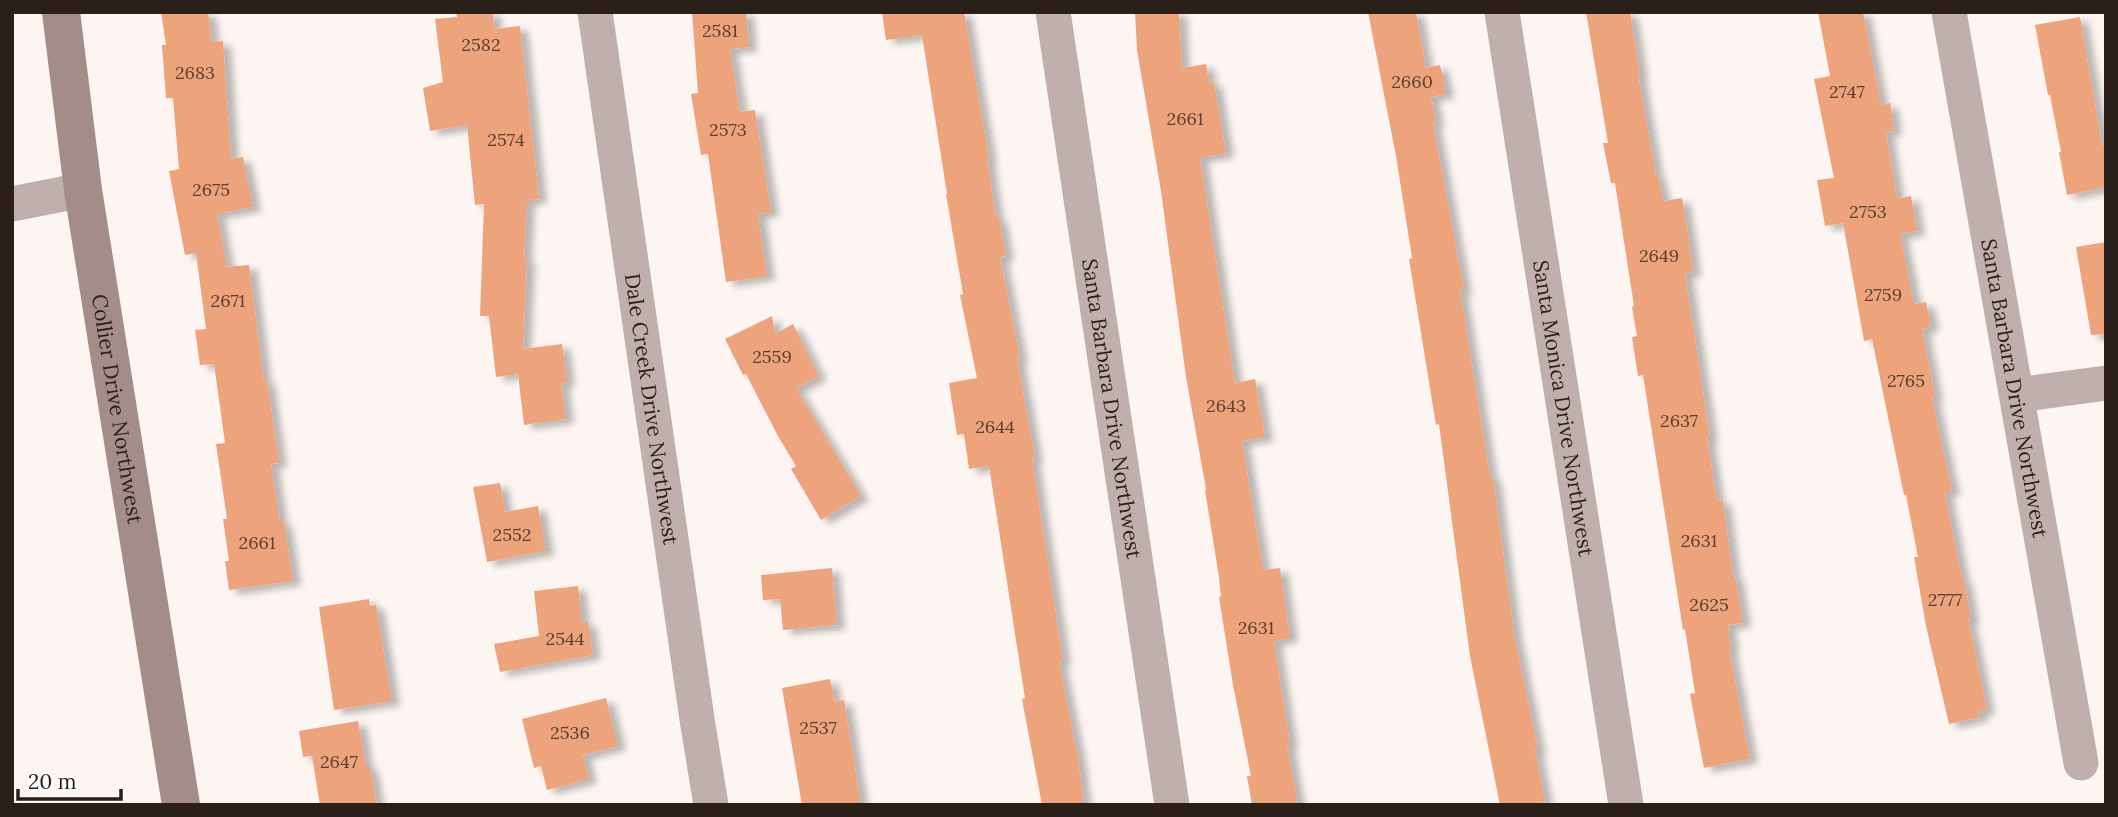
<svg xmlns="http://www.w3.org/2000/svg" width="2118" height="817" font-family="Lora,serif">
	<style>
		.building { fill: #eda37c; filter: url(#shadow) }
		.lines { fill: none; stroke-linecap: round; stroke-linejoin: round }
		.minor { stroke: #bfafad; stroke-width: 35 }
		.secondary { stroke: #a48c89; stroke-width: 38 }
		.labels { text-anchor: middle; dominant-baseline: central; stroke-width: 7; stroke-linejoin: round; paint-order: stroke }
		.number-label { font-size: 18px; fill: #5c4032 }
		.street-label { font-size: 21px; fill: #2b1f19; stroke: #fff }
	</style>
	<defs>
		<filter id="shadow"><feDropShadow dx="8" dy="4.5" stdDeviation="3.5" flood-color="#0004"/></filter>
	</defs>
	<rect width="100%" height="100%" fill="#fcf5f2"/>
	<g class="building">
		<path d="M161 12H208L212 42 223 41 231 159 243 157 253 207 217 214 227 267 249 265 264 381 267 380 279 463 271 464 280 522H284L293 581 229 590 225 561H229L223 519H227L216 444 225 443 214 364 200 365 195 330 206 329 196 253 185 255 169 171 179 169 173 98H166L162 45H166Z"/>
		<path d="M456 12H493L494 29 520 26 539 199 527 200 524 258H527L523 349 562 344 567 382 561 383 566 419 524 425 518 374 496 377 489 316H480L484 204 475 205 467 125 430 131 423 88 443 82 435 19 457 17Z"/>
		<path d="M692 12H746L749 47 730 49 740 112 755 110 771 212 758 214 767 276 726 282 708 154 701 155 691 94 698 93Z"/>
		<path d="M882 12H964L989 159H987L996 218 999 217 1006 256 1000 257 1020 359H1017L1035 458 1032 459 1063 660 1059 661 1078 758 1084 805H1042L1022 699 1025 698 989 466 969 469 964 434 957 435 949 383 977 378 960 295 963 294 946 194H947L922 35 886 40Z"/>
		<path d="M1135 12H1179L1182 68 1206 64 1209 83 1214 82 1226 153 1200 158 1235 383 1255 379 1265 437 1242 441 1263 570 1280 568 1290 638 1274 641 1290 745H1287L1298 805H1252L1247 776H1251L1233 685 1219 597 1221 596 1219 577 1205 490 1206 489 1186 377 1161 191 1137 50Z"/>
		<path d="M1368 12H1416L1426 68 1440 65 1446 94 1431 97 1436 122 1433 123 1464 290H1460L1490 477 1493 476 1514 634 1538 750H1535L1545 801 1525 805H1500L1470 656 1439 424 1436 425 1409 259 1412 258 1396 156Z"/>
		<path d="M1586 12H1630L1640 74H1638L1656 176H1658L1663 201 1682 198 1687 228 1693 272 1685 273 1710 438H1707L1717 501 1723 500 1733 576 1735 575 1743 623 1728 625 1731 648 1729 649 1750 759 1704 768 1690 694 1695 693 1685 629 1683 630 1643 375 1638 376 1632 337 1637 336 1632 307 1634 306 1615 183H1611L1603 143H1608Z"/>
		<path d="M1818 12H1863L1881 105 1890 103 1894 131 1886 132 1897 199 1911 196 1917 231 1900 234 1914 304 1926 302 1931 327 1922 329 1935 397H1932L1952 491 1945 493 1962 579H1964L1971 618 1968 619 1987 709 1979 711 1980 717 1949 724 1926 626 1914 557H1918L1906 495H1904L1872 339 1864 341 1843 223 1825 226 1817 180 1834 178 1814 79 1830 76Z"/>
		<path d="M2080 17 2102 145 2106 144V187L2067 195 2059 152H2061L2050 95H2048L2035 25Z"/>
		<path d="M2106 242V334L2091 335 2076 247Z"/>
		<path d="M772 316 775 334 793 324 819 376 796 388 861 496 821 520 791 469 796 466 778 436 746 374 743 375 725 339Z"/>
		<path d="M500 483 505 512 538 506 546 551 487 562 473 487Z"/>
		<path d="M832 568 837 625 783 630 780 599 763 600 761 575Z"/>
		<path d="M578 586 582 623 588 622 593 655 500 672 494 644 539 636 534 591Z"/>
		<path d="M369 599 370 606 376 605 392 701 334 710 319 607Z"/>
		<path d="M830 679 835 702 844 700 861 805H802L782 688Z"/>
		<path d="M606 698 618 746 583 755 589 779 547 790 541 766 534 768 522 719Z"/>
		<path d="M358 721 366 766H370L377 805H320L312 756 303 757 299 731Z"/>
	</g>
	<g class="lines">
		<g class="minor">
			<path id="s1" d="M595 12 697 719 711 805"/>
			<path id="s2" d="M1053 12 1172 805"/>
			<path id="s3" d="M1502 12 1626 805"/>
			<path id="s4" d="M1949 12 2081 763"/>
			<path d="M12 204 83 190"/>
			<path d="M2017 395 2106 383"/>
		</g>
		<path class="secondary" id="s5" d="M61 12 83 190 181 805"/>
	</g>
	<g class="labels">
		<g class="number-label">
			<text x="720" y="30">2581</text>
			<text x="481" y="44">2582</text>
			<text x="195" y="72">2683</text>
			<text x="1412" y="81">2660</text>
			<text x="1847" y="91">2747</text>
			<text x="1185" y="118">2661</text>
			<text x="728" y="129">2573</text>
			<text x="506" y="139">2574</text>
			<text x="211" y="189">2675</text>
			<text x="1868" y="211">2753</text>
			<text x="1659" y="255">2649</text>
			<text x="1883" y="294">2759</text>
			<text x="228" y="300">2671</text>
			<text x="772" y="356">2559</text>
			<text x="1906" y="380">2765</text>
			<text x="1226" y="405">2643</text>
			<text x="1679" y="420">2637</text>
			<text x="995" y="426">2644</text>
			<text x="512" y="534">2552</text>
			<text x="1699" y="540">2631</text>
			<text x="257" y="542">2661</text>
			<text x="1945" y="599">2777</text>
			<text x="1709" y="604">2625</text>
			<text x="1256" y="627">2631</text>
			<text x="565" y="638">2544</text>
			<text x="818" y="727">2537</text>
			<text x="570" y="732">2536</text>
			<text x="339" y="761">2647</text>
		</g>
		<g class="street-label">
			<text stroke="none"><textPath href="#s4" startOffset="382">Santa Barbara Drive Northwest</textPath></text>
			<text stroke="none"><textPath href="#s2" startOffset="401">Santa Barbara Drive Northwest</textPath></text>
			<text stroke="none"><textPath href="#s3" startOffset="401">Santa Monica Drive Northwest</textPath></text>
			<text stroke="none"><textPath href="#s5" startOffset="401">Collier Drive Northwest</textPath></text>
			<text stroke="none"><textPath href="#s1" startOffset="401">Dale Creek Drive Northwest</textPath></text>
		</g>
	</g>
	<rect width="2118" height="817" fill="none" stroke="#2b1f19" stroke-width="28"/>
	<path d="M18 789v10h103v-10" fill="none" stroke="#2b1f19" stroke-width="3.5"/>
	<text x="28" y="789" font-size="21" fill="#2b1f19" stroke="#ffffff" stroke-width="5" paint-order="stroke">20 m</text>
</svg>
